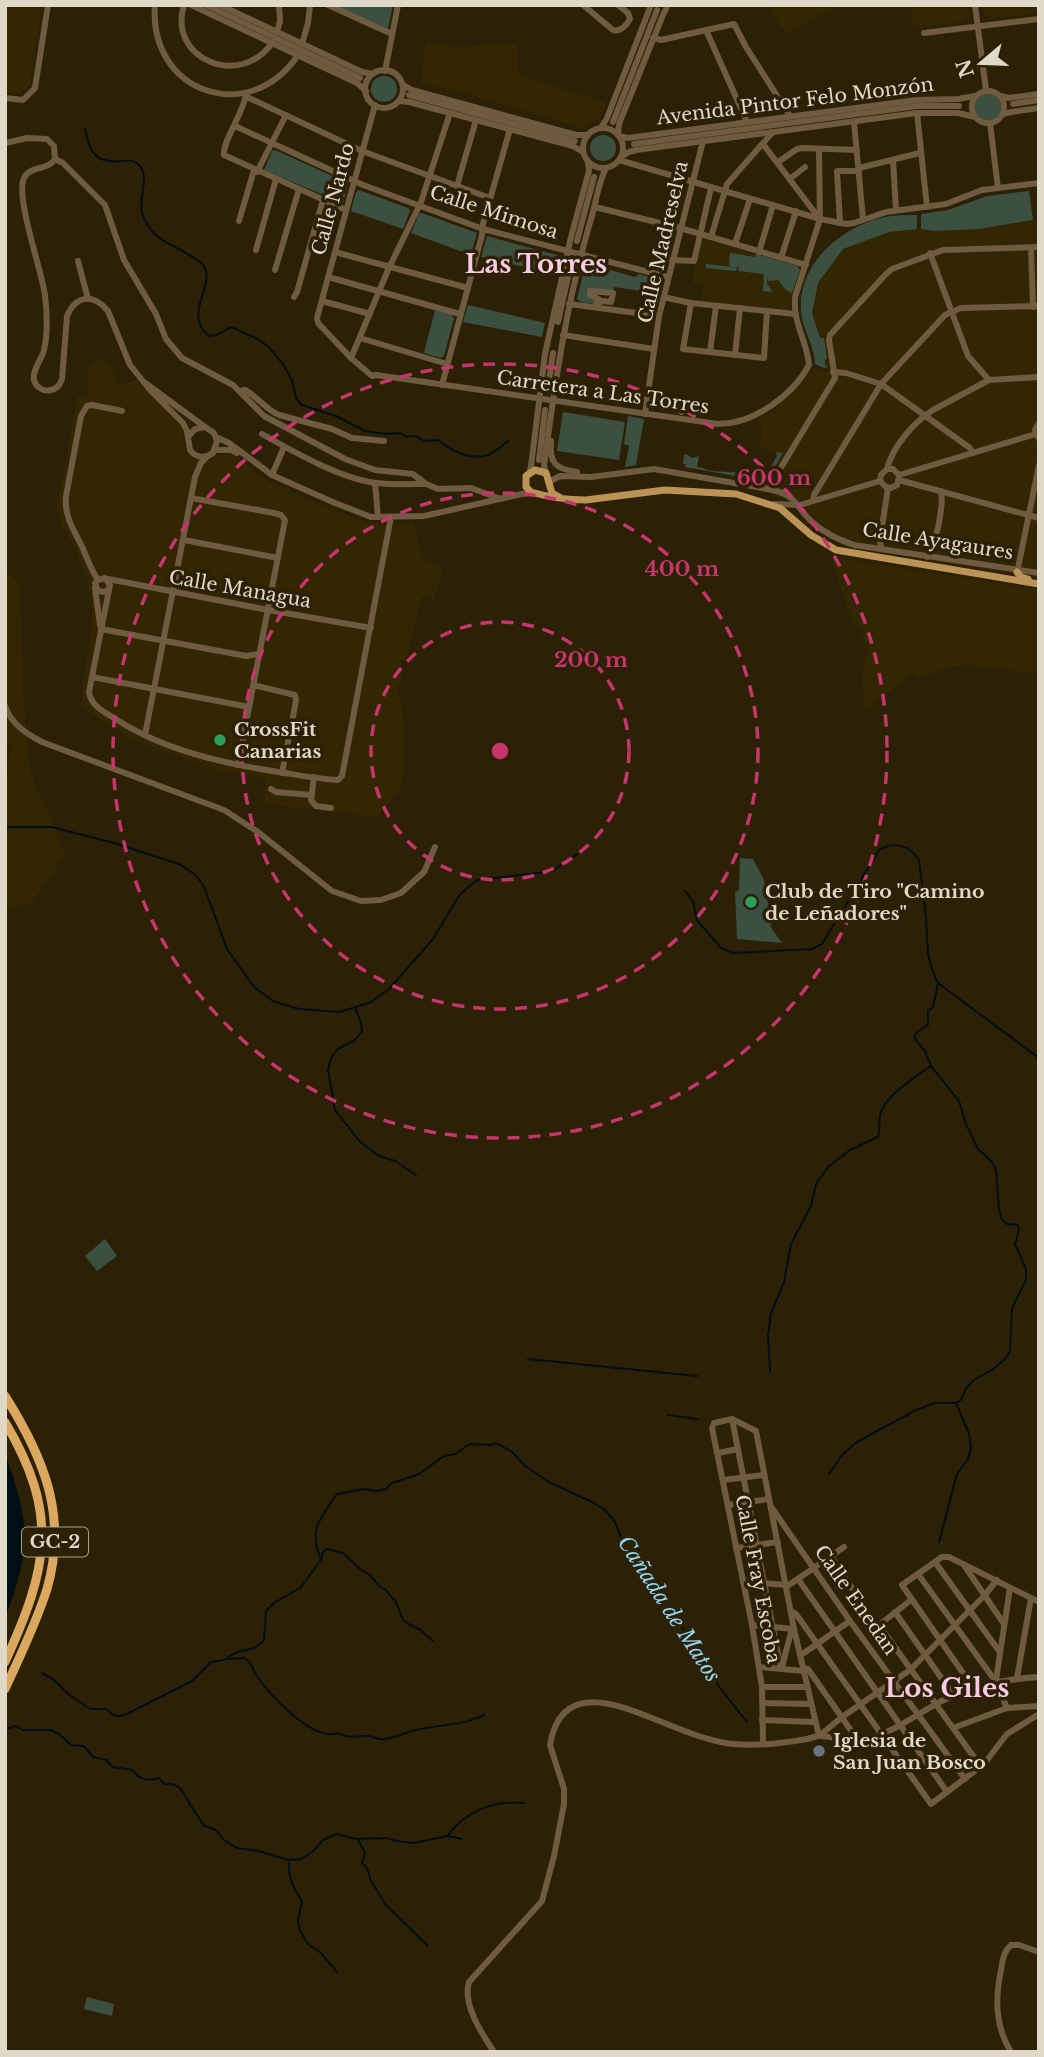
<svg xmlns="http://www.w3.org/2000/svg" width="1044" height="2057" font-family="'Libre Baskerville',serif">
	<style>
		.built { fill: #332602 }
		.green { fill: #3b5041 }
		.water { fill: #000e15 }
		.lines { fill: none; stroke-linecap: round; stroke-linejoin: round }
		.stream { stroke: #000e15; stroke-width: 2 }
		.minor { stroke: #6f5b3f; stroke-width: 6 }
		.major { stroke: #bc9356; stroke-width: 7 }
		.highway { stroke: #daa85f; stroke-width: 9 }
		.ring { fill: none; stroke: #c6356c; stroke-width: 3.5; stroke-dasharray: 12 9 }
		.leisure-dot { fill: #2e9e5b; stroke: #2c2106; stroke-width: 2.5 }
		.worship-dot { fill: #6b7280; stroke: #2c2106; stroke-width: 2.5 }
		.labels { text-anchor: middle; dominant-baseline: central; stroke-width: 7; stroke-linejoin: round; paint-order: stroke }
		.shield { fill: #2c2106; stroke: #aaa28f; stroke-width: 2 }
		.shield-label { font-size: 18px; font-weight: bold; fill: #e0d9ca }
		.street-label { font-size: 19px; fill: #e0d9ca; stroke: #2c2106 }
		.poi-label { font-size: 19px; font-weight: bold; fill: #e0d9ca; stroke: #2c2106; text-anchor: start }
		.water-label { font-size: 21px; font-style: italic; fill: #91d6f1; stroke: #2c2106 }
		.district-label { font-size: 26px; font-weight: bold; fill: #f8cae3; stroke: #2c2106 }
		.centre { fill: #c6356c; stroke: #2c2106; stroke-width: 3.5 }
		.ring-label { font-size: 21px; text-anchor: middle; font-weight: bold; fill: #c6356c; stroke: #2c2106; stroke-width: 7; stroke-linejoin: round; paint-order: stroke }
	</style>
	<rect width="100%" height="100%" fill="#2c2106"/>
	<g class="built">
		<path d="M5 5H42L30 84 27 90 19 94 5 92Z"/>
		<path d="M768 5H838L786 34Z"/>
		<path d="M911 5H969L970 16 967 17 965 22 917 27 913 23Z"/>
		<path d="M982 5H1039V13L990 19 984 15Z"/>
		<path d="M427 42 453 47 517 44 518 75 606 102 599 120 592 122 582 128 461 92 421 84 424 49Z"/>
		<path d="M1039 220V578L854 548 829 539 805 519 788 501 776 495 759 492 782 453 759 448 762 430 758 418 774 410 790 396 814 368 829 372 828 366H826L824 339 820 338 812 313 818 283 843 249 889 232 917 229 935 231 979 229Z"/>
		<path d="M702 238 797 266 800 270 792 293 791 307 787 311 702 301 703 285 693 284 694 268Z"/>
		<path d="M99 359 108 362 120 385 136 380 183 428V445L189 458 209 461 216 456 226 454 235 456 246 462 248 467 271 483 356 519 385 525 413 521 419 547 426 562 441 563V579L433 600 422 595 406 660H401V684L396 685 404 720 405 769 400 788 378 817 264 804 266 779 221 771 133 740 85 709 82 698V685L91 635 92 609 86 575 72 543 62 527 57 509 77 397 89 395 87 366Z"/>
		<path d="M831 557 1039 589V674L968 665 952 667 918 678 915 672 865 710 862 676 867 653 870 650 847 608Z"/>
		<path d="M5 571 20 584 23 692 30 772 66 854 32 902 5 910V772H7L11 747 5 743Z"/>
	</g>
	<g class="green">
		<path d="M333 5H393L388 29Z"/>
		<circle cx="384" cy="89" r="13"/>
		<circle cx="988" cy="107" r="13"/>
		<circle cx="603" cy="148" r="13"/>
		<path d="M275 150 348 183 343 203 264 170 272 151Z"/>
		<path d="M359 190 408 208 410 211 403 229 351 211 356 192Z"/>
		<path d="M1029 191 1033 220 979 229 935 231 921 229V214L948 210 987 196Z"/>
		<path d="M422 213 477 233 471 255 411 233 419 214Z"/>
		<path d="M917 215V229L889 232 843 249 818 283 812 313 820 338H824L827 358 825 360V365L828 367 824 368 815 364C815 346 802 329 801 311 797 264 842 226 885 217 895 215 907 215 917 215Z"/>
		<path d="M487 236 557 255 559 259 555 274 481 257Z"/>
		<path d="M730 253 755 257 756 254 797 266 800 270 792 293 786 290 778 280 768 281V274L767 284 773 292 763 291 764 274 738 271 739 267H737L736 271 706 268V264L733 267 729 266Z"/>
		<path d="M588 264 635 277 639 274 661 280V283H657L655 293 614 287 613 293 590 291 600 300 596 304 581 302 577 299 585 266Z"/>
		<path d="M468 305 545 323 542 337 463 322Z"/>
		<path d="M435 310 452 315 454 318 444 356 441 358 424 353Z"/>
		<path d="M563 412 625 422 619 460 557 451Z"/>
		<path d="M628 416 644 419 636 465 625 467 629 446 624 444Z"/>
		<path d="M776 452 783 453 767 480 763 481 685 467 686 464H683L684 455 686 454 692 458 699 456 697 467C704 467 707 471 713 471 731 473 747 472 763 474L768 471 777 456Z"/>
		<path d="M740 858 753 859 764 880 767 900 775 920 770 926 782 943 737 939 735 892 739 890Z"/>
		<path d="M105 1239 117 1256 97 1271 85 1256Z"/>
		<path d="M87 1997 114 2004 112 2016 84 2009Z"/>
	</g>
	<path class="water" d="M5 1456C15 1478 25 1514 25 1538 24 1566 14 1593 5 1619Z"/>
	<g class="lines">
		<g class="stream">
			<path d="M85 128C89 153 96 164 123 161 130 160 133 160 138 164 152 176 136 201 143 216 153 239 166 242 186 253 192 257 200 260 204 266 216 284 182 315 209 336L217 335 231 327 256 338 269 347 283 364 292 380 296 398 302 405 336 416 365 431 386 434 400 433 406 437C414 435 418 436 424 441L438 440C450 450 471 461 488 455 495 452 502 446 508 441"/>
			<path d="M5 827H52L114 843 179 864 196 875 204 887 227 949 254 987 273 1001 299 1009 340 1012 371 1002 389 989 433 939 459 896 468 887 478 880 546 872 554 870 582 851"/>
			<path d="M685 891 693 901 697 920 721 948 733 953 812 949 822 944 879 850C895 841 909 845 919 860 921 879 924 898 926 917 928 944 925 957 938 983L1039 1058"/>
			<path d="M355 1007 361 1023 362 1031 355 1040 338 1049 331 1058 328 1070 335 1110 360 1142 379 1156 395 1161 416 1175"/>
			<path d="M528 1359 697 1376"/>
			<path d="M770 1371 768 1336 771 1313 784 1282 791 1244 811 1206 816 1184 828 1167 850 1150 878 1137C880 1130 879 1123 880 1115 884 1097 916 1076 931 1066"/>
			<path d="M668 1415 697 1419"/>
			<path d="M829 1474 842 1455 857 1442 916 1410 935 1403H956L961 1400 966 1388 974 1380 992 1370 1006 1358 1010 1351 1012 1308 1026 1280V1269L1015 1244 1019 1230 1018 1225 1007 1224 1002 1220 999 1209 996 1170 992 1162 978 1149 966 1124 959 1101 931 1066 925 1051 914 1038 916 1033 928 1025V1011L933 1007 938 983"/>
			<path d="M939 1542 957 1474 968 1459 971 1448 969 1434 957 1405"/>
			<path d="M321 1560C308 1528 320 1520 337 1494L363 1489 376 1491 386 1489 392 1483 419 1474 444 1456 455 1454 470 1444 491 1445 496 1443 512 1452 525 1466 549 1482 592 1502 605 1510 615 1522 627 1552 653 1594 676 1623 689 1633 720 1688 747 1722"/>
			<path d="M228 1659 245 1658C252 1663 252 1669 257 1676 269 1695 314 1742 337 1733 352 1740 355 1735 369 1736 374 1737 379 1740 384 1739 396 1738 406 1732 416 1730 439 1724 463 1726 484 1715"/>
			<path d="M42 1673 53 1679 68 1694 90 1709H107C114 1718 117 1717 127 1714L192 1681 211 1662 224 1660 237 1652 255 1648 264 1640 266 1611 274 1603 300 1588 321 1560 323 1552 327 1549 343 1553 361 1570 370 1575 379 1586 386 1590 391 1597 395 1600 403 1620 410 1625 419 1629 433 1641"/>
			<path d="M5 1729 16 1726 23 1730H51L59 1734 71 1745 84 1746 93 1757 106 1760 113 1767 133 1770C138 1780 150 1781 159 1778L164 1784C182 1783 182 1792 190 1804 194 1812 199 1816 203 1825L216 1830 224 1840 237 1848 258 1851 289 1860 301 1859 313 1851 323 1840 337 1834 356 1839 386 1838 396 1841 414 1843 447 1836 462 1839"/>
			<path d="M448 1835C466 1811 494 1800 524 1803"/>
			<path d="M358 1840 365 1853 362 1863 367 1868 371 1881 386 1905 427 1945"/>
			<path d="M289 1863C288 1876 294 1890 302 1901L298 1921 300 1931 309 1945 320 1952 337 1972"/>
		</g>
		<g class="minor">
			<path d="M155 5C148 92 249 128 298 55"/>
			<path d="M184 5C167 59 240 89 272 43"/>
			<path d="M191 5 357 83 366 91"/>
			<path d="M206 5 360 78"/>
			<path d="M220 5 362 72 373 74"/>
			<path d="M328 5 392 34"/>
			<path d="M583 5 613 30C620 32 626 26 630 19L628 13 618 5"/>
			<path d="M975 5 986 90"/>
			<path d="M706 30 747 122"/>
			<path d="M277 32 280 21 279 5"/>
			<path d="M924 33 1039 19"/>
			<path d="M653 38 661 40 734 24 746 47 790 116"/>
			<path d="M302 44 308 23 310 5"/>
			<circle cx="384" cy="89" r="19"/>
			<path d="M385 71 398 5"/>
			<path d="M403 85 412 90 576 135H588"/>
			<circle cx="988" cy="107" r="16"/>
			<path d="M246 94C244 112 222 142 224 155L346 210"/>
			<path d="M409 95 575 141"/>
			<path d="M1001 96 1008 98 1039 94"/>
			<path d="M247 97 362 151 490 198"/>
			<path d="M5 98 23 100 35 88 48 5"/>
			<path d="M399 101 409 102 573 146 583 152"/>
			<path d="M1013 104 1039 100"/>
			<path d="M375 105 317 318 318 323 351 358 372 376 376 375 718 424C754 424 793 395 809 365 807 340 793 325 795 297L820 219 819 149"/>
			<path d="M917 113 927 207"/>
			<path d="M1003 114 1011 112 1039 108"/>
			<path d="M613 122 657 10"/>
			<path d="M854 122 863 219"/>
			<path d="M990 123 998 188"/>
			<path d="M235 126 363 185 483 229 668 277"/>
			<circle cx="603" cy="148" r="20"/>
			<path d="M601 128 607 118 651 5"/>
			<path d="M618 135 619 124 663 15 668 5"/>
			<path d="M619 136 628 138 917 100 958 99 975 96"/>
			<path d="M5 143 27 138 47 139 54 146 55 159"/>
			<path d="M634 144 917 106H959"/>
			<path d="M763 144 819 218"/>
			<path d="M621 157 629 152 636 150 917 113H958L975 117"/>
			<path d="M55 159C48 171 30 165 24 178 15 197 42 271 45 295 47 312 48 333 44 350 42 359 32 370 34 380 36 388 44 392 51 390 57 389 60 385 62 379L67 316C76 295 93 293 108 311L130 365 150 390 183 423 187 431 190 450C196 458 205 459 213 453L217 441 214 433 205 427 144 382"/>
			<path d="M55 159 63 163 105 205 124 260 156 314 166 339 182 358 233 385 264 416 345 459 375 470 413 474 426 484 438 489 471 488 501 499"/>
			<path d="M619 160 820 219 846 224 854 223 886 212 946 204 982 190 1039 183"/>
			<path d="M893 160 896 210"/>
			<path d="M778 162 797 149 802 148 857 150"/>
			<path d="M859 168 920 153"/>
			<path d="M257 172 286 115"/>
			<path d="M791 178 805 167"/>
			<path d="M457 186 476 120"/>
			<path d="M595 207 680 228 806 265"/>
			<path d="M239 221 254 170"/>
			<path d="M840 223 837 171H859"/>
			<path d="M711 237 727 184 772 133"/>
			<path d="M577 241 594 177"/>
			<path d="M735 244 750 199"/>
			<path d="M1031 248 1033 307"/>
			<path d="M256 250 276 179"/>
			<path d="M335 252 468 288"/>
			<path d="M759 252 773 205"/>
			<path d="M930 253 968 356 989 380"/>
			<path d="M781 258 796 211"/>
			<path d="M672 260 694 261 711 188"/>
			<path d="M78 261 88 299"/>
			<path d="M275 270 299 189"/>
			<path d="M328 277 460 314"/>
			<path d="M590 291 613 293 611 302 603 301 596 304 600 300 590 295Z"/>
			<path d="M294 297 297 292 323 200"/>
			<path d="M663 297 691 303 795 314"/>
			<path d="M322 301 370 314"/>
			<path d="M691 303 683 349 764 358 767 311"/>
			<path d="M569 304 659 316"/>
			<path d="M558 322 570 268"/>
			<path d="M563 335 654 349"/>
			<path d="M360 338 447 364"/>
			<path d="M710 352 716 306"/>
			<path d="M735 355 740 308"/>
			<path d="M351 358 388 270 421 202 450 113"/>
			<path d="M833 372 846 373 881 384 970 448 973 453"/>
			<path d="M442 385 482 235 483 224 510 129"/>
			<path d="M548 387 553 353"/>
			<path d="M241 391 245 390C258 397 266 410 279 415L332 429 352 438 384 441"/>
			<path d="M676 400 684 401 682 412 676 407Z"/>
			<path d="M645 414 659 316 703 141"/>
			<path d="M1039 423 1035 430 1039 439"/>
			<path d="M262 434C294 452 341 479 377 483 393 485 410 484 426 484"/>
			<path d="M188 437 195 429 205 427"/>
			<path d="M216 437 229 443 272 475 335 503 371 517 424 516 522 494 533 493"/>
			<path d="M551 441C549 463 555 469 577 472"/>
			<path d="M215 450H231L237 453"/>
			<path d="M539 460 545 410"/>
			<path d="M887 469C893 446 913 423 933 410L989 380 1039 377"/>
			<path d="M529 473 531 466 545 354 571 237 589 171 588 162"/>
			<path d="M546 473 544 466C555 382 567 300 591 219 596 203 598 183 606 168"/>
			<path d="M272 475 284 447"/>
			<path d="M899 475 1036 434"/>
			<path d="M899 480 1039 518"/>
			<path d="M880 481 886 487 891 488 897 485 899 477"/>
			<path d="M880 481 881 475 887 469H893L899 475"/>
			<path d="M549 482 560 476 591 477 654 469 768 489C798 495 792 503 811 521 824 533 837 539 854 545L1039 573"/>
			<path d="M375 483 378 517"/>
			<path d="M768 489 835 378 829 340 830 335 886 274 892 269 943 250 1039 247"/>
			<path d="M191 498 274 513 281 515 285 520 238 765"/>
			<path d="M813 501 814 495 881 384 945 315 961 308 1039 306"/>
			<path d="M774 504 800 505 880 481"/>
			<path d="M184 540 278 558"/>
			<path d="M881 548 880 540 888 488"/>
			<path d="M927 557C936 546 944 505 941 491"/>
			<path d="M1017 573 1039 465"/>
			<path d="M108 579 268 610 371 628"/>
			<path d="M98 580C91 570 88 560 83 549 75 531 64 518 66 496L81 416 87 406 92 405 122 411"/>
			<path d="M95 588 100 625"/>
			<path d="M109 589 105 592 98 591 95 583 98 580 105 578 110 585 89 692C91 706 103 711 114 718 163 750 221 763 278 772 298 775 318 779 338 780L342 776 391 517"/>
			<path d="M101 629 246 656 260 654"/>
			<path d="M92 677 249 707"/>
			<path d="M253 685 295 695 296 701 282 773"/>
			<path d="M5 706C11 724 27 734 42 742L224 810 258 832 332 891 361 901 381 900 401 893 424 872 435 847"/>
			<path d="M145 735 195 477 201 463 207 457"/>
			<path d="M314 777 311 800 316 806 331 808"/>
			<path d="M271 789 276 792 311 795"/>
			<path d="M732 1419 781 1669"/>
			<path d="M718 1453 738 1449"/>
			<path d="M723 1480 764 1475"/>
			<path d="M728 1505 769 1499"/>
			<path d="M772 1508 850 1621 965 1779"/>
			<path d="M736 1548 778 1542"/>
			<path d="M831 1556 853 1590"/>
			<path d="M935 1562 999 1651"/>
			<path d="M964 1565 1004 1624"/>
			<path d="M918 1574 996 1682 1007 1708"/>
			<path d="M798 1579 947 1792"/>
			<path d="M743 1582 789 1585 844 1547"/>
			<path d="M911 1600 879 1625 981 1767"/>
			<path d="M791 1611 796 1614 931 1804 984 1764 1007 1734 1039 1714"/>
			<path d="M895 1612 954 1696"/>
			<path d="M752 1625 794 1629 791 1632 782 1667"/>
			<path d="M801 1655 850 1621"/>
			<path d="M759 1667 804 1671"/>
			<path d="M803 1669H808L859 1742"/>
			<path d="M1017 1678 1031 1598"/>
			<path d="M996 1680 1010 1588"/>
			<path d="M762 1687H807"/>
			<path d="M974 1689 902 1585 942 1557H949L1039 1602"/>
			<path d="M762 1703 810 1704"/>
			<path d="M762 1720 814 1722"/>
			<path d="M953 1728 1007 1708 1039 1706"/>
			<path d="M763 1743 762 1687 752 1625 712 1428 714 1423 732 1419 756 1431 794 1629 819 1736 842 1717 910 1670 984 1596 997 1580"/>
			<path d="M494 2052C482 2034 462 2004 469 1982L542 1901 554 1856 564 1804V1789L550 1745C562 1671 634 1712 677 1728 694 1735 714 1742 733 1744 755 1746 785 1743 807 1739 811 1738 814 1737 818 1736 835 1735 853 1746 870 1739 894 1731 915 1716 936 1704 967 1687 1004 1679 1039 1677"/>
			<path d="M1011 2052C995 2026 995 1999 1001 1970 1003 1960 1003 1952 1011 1945H1019L1039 1952"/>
		</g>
		<g class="major">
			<path d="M561 498 552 493 546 473 535 470 526 476V487L531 492C548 497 567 500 586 500L665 490 736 494 780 508 811 535 836 550 1039 584"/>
			<path d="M1017 572 1021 577 1028 579"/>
		</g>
		<g class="highway">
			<path d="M5 1396C44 1458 68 1516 47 1589 36 1624 20 1656 5 1689"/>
			<path d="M5 1422C60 1515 48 1568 5 1662"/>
		</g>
	</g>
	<g class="ring">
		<circle cx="500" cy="751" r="129"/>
		<circle cx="500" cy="751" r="258"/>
		<circle cx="500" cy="751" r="387"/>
	</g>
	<g class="leisure-dot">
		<circle cx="220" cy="740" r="7"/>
		<circle cx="751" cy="902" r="7"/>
	</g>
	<circle class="worship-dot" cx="819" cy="1751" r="7"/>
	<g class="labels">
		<rect class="shield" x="22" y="1527.5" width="66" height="29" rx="5"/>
		<g class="shield-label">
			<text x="55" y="1542">GC-2</text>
		</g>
		<g class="street-label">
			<text transform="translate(795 101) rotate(-7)">Avenida Pintor Felo Monzón</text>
			<text transform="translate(333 199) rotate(-75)">Calle Nardo</text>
			<text transform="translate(494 212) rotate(18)">Calle Mimosa</text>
			<text transform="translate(663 242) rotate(-77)">Calle Madreselva</text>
			<text transform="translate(603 392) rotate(8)">Carretera a Las Torres</text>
			<text transform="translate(938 541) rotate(9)">Calle Ayagaures</text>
			<text transform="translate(240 589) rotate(10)">Calle Managua</text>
			<text transform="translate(758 1579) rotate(79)">Calle Fray Escoba</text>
			<text transform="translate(856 1600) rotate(55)">Calle Enedan</text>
		</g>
		<g class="poi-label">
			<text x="234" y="729">CrossFit<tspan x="234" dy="22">Canarias</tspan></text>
			<text x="765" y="891">Club de Tiro "Camino<tspan x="765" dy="22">de Leñadores"</tspan></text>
			<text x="833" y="1740">Iglesia de<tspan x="833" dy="22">San Juan Bosco</tspan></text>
		</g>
		<g class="water-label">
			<text transform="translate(669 1609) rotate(57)">Cañada de Matos</text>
		</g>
		<g class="district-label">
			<text x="536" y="264">Las Torres</text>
			<text x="947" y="1688">Los Giles</text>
		</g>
	</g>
	<circle cx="500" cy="751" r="10" class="centre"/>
	<g class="ring-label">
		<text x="774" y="485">600 m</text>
		<text x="682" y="576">400 m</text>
		<text x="591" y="667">200 m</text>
	</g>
	<rect width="1044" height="2057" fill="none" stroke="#e0d9ca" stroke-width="14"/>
	<g transform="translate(981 63) rotate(251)" stroke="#2c2106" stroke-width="5" paint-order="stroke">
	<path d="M0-5L12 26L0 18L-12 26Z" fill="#e0d9ca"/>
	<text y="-10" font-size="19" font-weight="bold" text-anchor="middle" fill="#e0d9ca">N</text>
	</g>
</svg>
